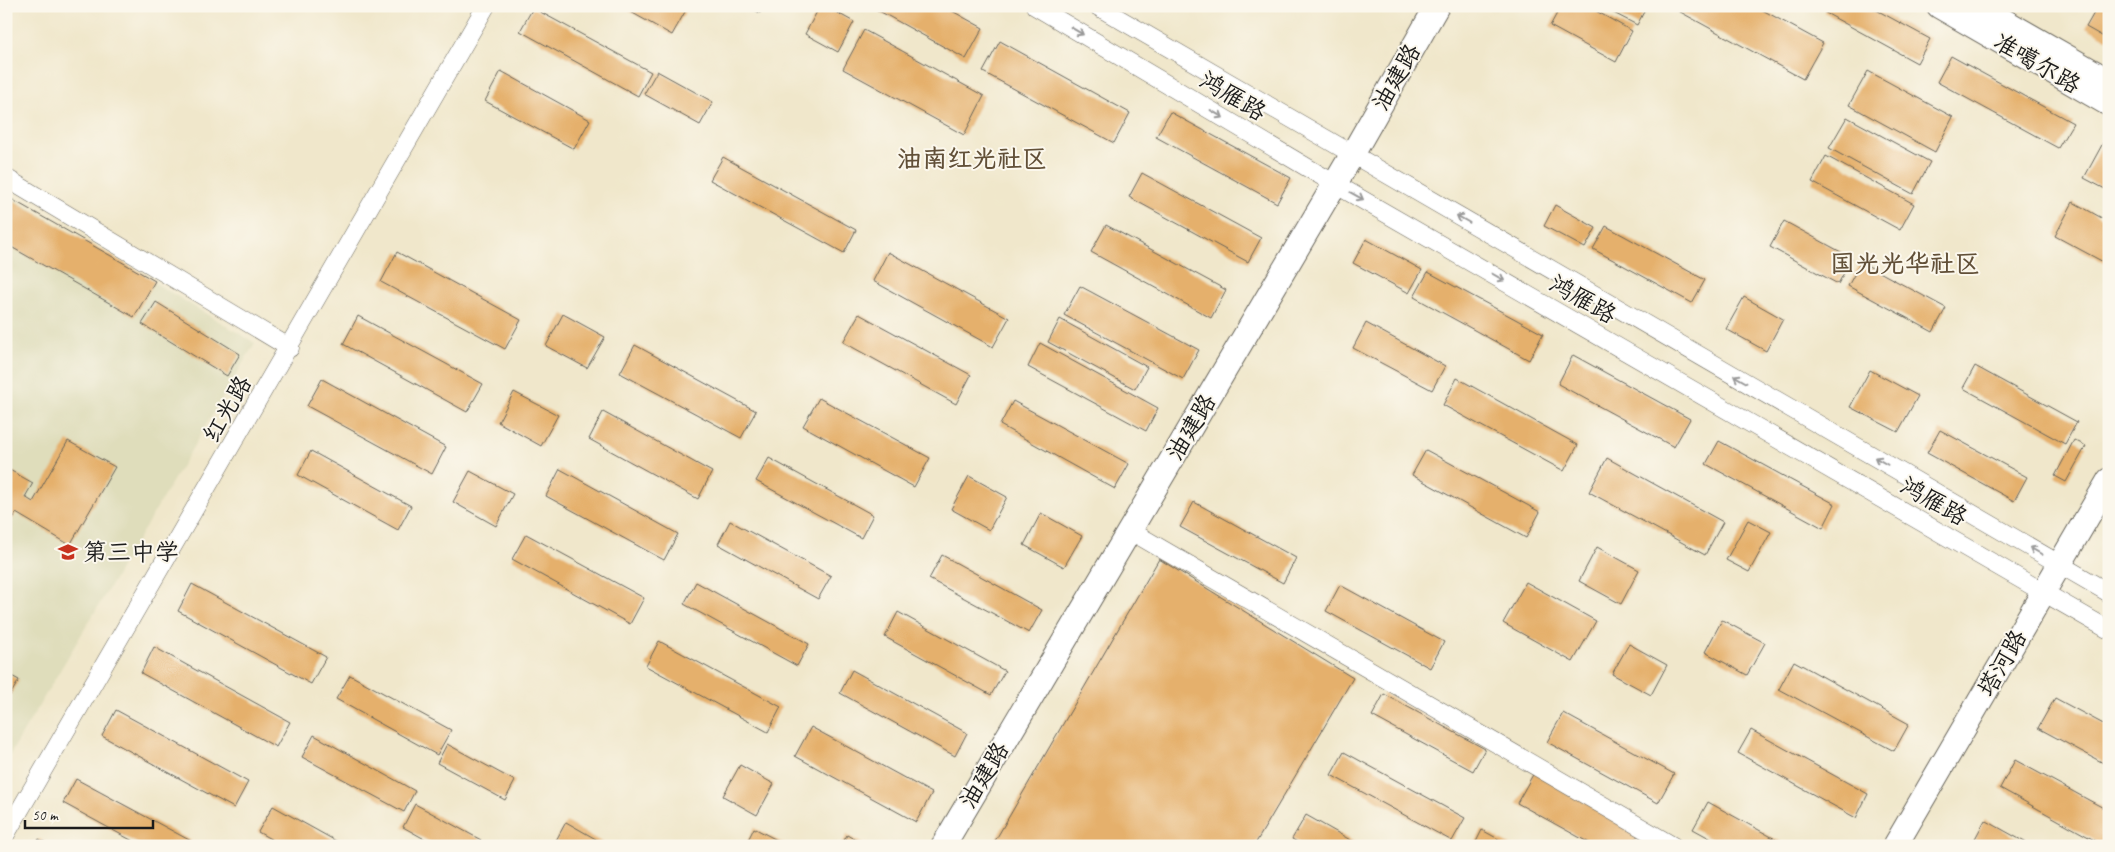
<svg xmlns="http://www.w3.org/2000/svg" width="2115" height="852" font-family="Caveat,'LXGW WenKai TC',sans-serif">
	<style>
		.built { fill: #dfddbb }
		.building { fill: #e5b06c }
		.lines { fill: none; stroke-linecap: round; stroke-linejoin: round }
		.street-casing { stroke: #666359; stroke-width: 19 }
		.secondary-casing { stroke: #666359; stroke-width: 26 }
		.street { stroke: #fff; stroke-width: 18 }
		.secondary { stroke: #fff; stroke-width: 24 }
		.oneway { stroke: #999 }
		.labels { text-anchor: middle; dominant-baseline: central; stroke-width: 4; stroke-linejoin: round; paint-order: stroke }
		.street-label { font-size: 24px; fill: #1c1c1c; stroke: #fbf7ec }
		.poi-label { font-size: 24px; fill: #1c1c1c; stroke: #fbf7ec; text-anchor: start }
		.neighbourhood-label { font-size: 25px; font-weight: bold; fill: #625038; stroke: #fbf7ec }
	</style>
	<rect width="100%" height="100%" fill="#fbf7ec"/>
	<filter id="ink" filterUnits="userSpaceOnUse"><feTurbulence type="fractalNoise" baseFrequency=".02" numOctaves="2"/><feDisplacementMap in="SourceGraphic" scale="10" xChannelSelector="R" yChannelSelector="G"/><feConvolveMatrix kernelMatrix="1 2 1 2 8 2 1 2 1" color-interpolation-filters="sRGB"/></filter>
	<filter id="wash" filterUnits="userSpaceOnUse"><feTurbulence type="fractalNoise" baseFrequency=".0096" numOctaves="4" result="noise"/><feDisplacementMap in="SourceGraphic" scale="20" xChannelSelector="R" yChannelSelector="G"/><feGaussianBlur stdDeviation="1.12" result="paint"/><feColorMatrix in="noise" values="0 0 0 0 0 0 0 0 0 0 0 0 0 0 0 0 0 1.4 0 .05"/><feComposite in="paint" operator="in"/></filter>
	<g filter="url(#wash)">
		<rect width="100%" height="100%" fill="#f0e7cb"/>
		<path class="built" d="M6 194 255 343 6 761Z"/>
		<g id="blocks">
			<g class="building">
				<path d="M620 6H679L686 10 672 35Z"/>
				<path d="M747 6H764L760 13Z"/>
				<path d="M820 6H825L854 22 838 52 805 34Z"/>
				<path d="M870 6H943L983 28 966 59Z"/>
				<path d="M1561 6H1587L1632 31 1616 62 1550 26Z"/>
				<path d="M1608 6H1647L1637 25 1606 9Z"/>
				<path d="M1674 6H1755L1823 43 1803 79 1673 8Z"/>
				<path d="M1827 6H1869L1930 39 1917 63 1824 12Z"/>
				<path d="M2098 6H2109V40L2086 27Z"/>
				<path d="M533 8 651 72 638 96 520 31Z"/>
				<path d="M864 30 984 96 964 135 843 69Z"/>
				<path d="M1000 41 1130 113 1114 143 983 72Z"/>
				<path d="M1951 56 2073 123 2058 148 1937 82Z"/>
				<path d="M501 71 590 120 574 149 485 101Z"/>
				<path d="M657 71 713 102 700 125 644 94Z"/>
				<path d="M1868 71 1953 117 1935 152 1849 105Z"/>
				<path d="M1170 112 1291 178 1277 203 1156 137Z"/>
				<path d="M1847 117 1930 162 1913 194 1829 148Z"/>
				<path d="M2103 143 2109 146V191L2084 178Z"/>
				<path d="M1826 156 1914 204 1900 230 1812 182Z"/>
				<path d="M723 157 856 230 844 253 710 180Z"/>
				<path d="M1142 173 1261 238 1248 262 1129 197Z"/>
				<path d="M6 196 155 281 134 317 6 244Z"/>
				<path d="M2073 202 2109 222V265L2055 236Z"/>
				<path d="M1555 205 1596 228 1585 248 1544 226Z"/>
				<path d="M1784 221 1852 258 1838 284 1770 247Z"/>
				<path d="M1106 225 1226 290 1211 318 1091 252Z"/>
				<path d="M1606 226 1705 280 1692 303 1593 249Z"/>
				<path d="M1366 239 1422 270 1409 293 1353 263Z"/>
				<path d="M397 252 521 320 505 349 381 282Z"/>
				<path d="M888 252 1009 318 993 347 873 281Z"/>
				<path d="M1861 262 1946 308 1933 332 1848 286Z"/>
				<path d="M1428 272 1543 334 1529 360 1414 297Z"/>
				<path d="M1080 286 1199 350 1183 379 1064 315Z"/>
				<path d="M1744 297 1783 319 1766 351 1726 329Z"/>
				<path d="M156 302 240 354 227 376 142 324Z"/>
				<path d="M563 314 605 337 587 368 546 346Z"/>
				<path d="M859 314 971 375 956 404 843 342Z"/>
				<path d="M358 316 483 384 467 412 343 344Z"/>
				<path d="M1060 319 1147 367 1135 389 1048 342Z"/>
				<path d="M1366 323 1445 366 1432 390 1353 348Z"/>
				<path d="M1040 343 1158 408 1146 431 1028 367Z"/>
				<path d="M635 345 756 411 741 438 620 373Z"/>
				<path d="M1573 355 1690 419 1674 447 1558 384Z"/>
				<path d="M1975 366 2077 422 2065 444 1963 388Z"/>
				<path d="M1870 370 1918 396 1898 432 1850 407Z"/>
				<path d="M1457 378 1578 445 1564 471 1443 405Z"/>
				<path d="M322 379 446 447 432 474 307 406Z"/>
				<path d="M514 392 558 415 541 446 498 422Z"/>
				<path d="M819 398 930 458 914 487 803 426Z"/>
				<path d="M1013 401 1129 464 1115 489 1000 425Z"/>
				<path d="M603 412 712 472 698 499 589 439Z"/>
				<path d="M1940 430 2027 477 2014 501 1927 453Z"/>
				<path d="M2074 440 2086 446 2066 482 2055 476Z"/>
				<path d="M68 441 115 467 70 545 16 513 13 519 6 515V468L33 483 25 497 33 502Z"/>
				<path d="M1719 441 1835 504 1823 528 1706 464Z"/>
				<path d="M1426 450 1540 512 1526 538 1412 475Z"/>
				<path d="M311 451 411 506 398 530 298 475Z"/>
				<path d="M769 458 873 515 861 538 756 481Z"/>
				<path d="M1607 458 1723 522 1705 555 1589 492Z"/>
				<path d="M560 469 678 534 664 560 546 496Z"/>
				<path d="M470 471 513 494 496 526 453 502Z"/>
				<path d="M969 476 1007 497 989 530 951 509Z"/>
				<path d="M1194 502 1296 558 1283 583 1180 527Z"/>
				<path d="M1041 513 1082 536 1064 567 1024 545Z"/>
				<path d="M1748 520 1771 532 1749 572 1726 560Z"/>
				<path d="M730 521 831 576 818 599 718 544Z"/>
				<path d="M526 534 644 598 630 624 512 559Z"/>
				<path d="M1597 547 1639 570 1621 604 1579 581Z"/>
				<path d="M942 555 1042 610 1029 633 929 579Z"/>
				<path d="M1159 559 1353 678 1254 846H992Z"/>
				<path d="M696 582 809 644 797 666 684 604Z"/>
				<path d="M1526 582 1596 621 1573 662 1503 623Z"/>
				<path d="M192 584 326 657 311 684 178 611Z"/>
				<path d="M1340 585 1444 642 1430 668 1326 611Z"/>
				<path d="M898 612 1005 671 991 695 885 637Z"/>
				<path d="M1722 620 1765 643 1747 675 1705 652Z"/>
				<path d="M659 641 781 707 768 732 646 666Z"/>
				<path d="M1629 644 1667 665 1651 695 1612 674Z"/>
				<path d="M154 647 290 722 276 747 141 673Z"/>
				<path d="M1794 661 1909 724 1894 751 1779 689Z"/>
				<path d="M852 670 967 733 955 756 840 693Z"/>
				<path d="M6 673 19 680 6 702Z"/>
				<path d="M350 675 451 730 437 755 336 699Z"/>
				<path d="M1384 694 1485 749 1473 771 1372 716Z"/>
				<path d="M2055 698 2109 727V766L2038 728Z"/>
				<path d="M116 710 248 782 234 808 102 736Z"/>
				<path d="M1563 713 1674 774 1658 803 1547 742Z"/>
				<path d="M811 727 932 793 916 822 795 756Z"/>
				<path d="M1751 730 1868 794 1856 818 1738 753Z"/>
				<path d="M314 735 415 791 404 812 302 757Z"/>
				<path d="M447 744 515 781 505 800 437 763Z"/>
				<path d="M1344 752 1465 818 1452 841 1331 775Z"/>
				<path d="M2015 760 2109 811V846H2105L2000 788Z"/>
				<path d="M740 765 774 784 757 815 723 796Z"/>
				<path d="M1535 771 1641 829 1632 846H1595L1517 803Z"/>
				<path d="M76 779 191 841 188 846H142L63 803Z"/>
				<path d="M1708 802 1788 846H1724L1693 829Z"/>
				<path d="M415 804 481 840 478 846H437L403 827Z"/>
				<path d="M273 806 345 846H283L258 832Z"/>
				<path d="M1306 815 1361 846H1304L1292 839Z"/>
				<path d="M1985 820 2032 846H1971Z"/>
				<path d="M566 822 608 846H553Z"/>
				<path d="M754 828 788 846H745Z"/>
				<path d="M1482 830 1511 846H1474Z"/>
				<path d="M847 835 866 846H841Z"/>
				<path d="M39 839 51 846H35Z"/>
			</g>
		</g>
	</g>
	<g filter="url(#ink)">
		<use href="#blocks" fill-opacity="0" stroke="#666359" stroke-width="1"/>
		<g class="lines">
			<defs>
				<g id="street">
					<path d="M1035 6 1335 184 2109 630"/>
					<path d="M1097 6 2109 593"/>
					<path d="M6 178 290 348"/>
					<path d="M1129 530 1673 846"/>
					<path d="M6 834 486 6"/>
				</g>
				<g id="secondary">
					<path d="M1939 6 2109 104"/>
					<path d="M1978 6 2109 81"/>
					<path d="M943 846 1352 155 1437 6"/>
					<path d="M1895 846 2109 480"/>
				</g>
			</defs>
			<use href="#street" class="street-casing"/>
			<use href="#secondary" class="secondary-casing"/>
			<use href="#street" class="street"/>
			<use href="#secondary" class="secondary"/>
		</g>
		<defs><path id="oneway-shaft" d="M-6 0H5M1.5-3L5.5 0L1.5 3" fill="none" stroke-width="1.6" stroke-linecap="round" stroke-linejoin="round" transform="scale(1.25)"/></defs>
		<g class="oneway">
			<use href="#oneway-shaft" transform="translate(1077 31) rotate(31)"/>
			<use href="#oneway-shaft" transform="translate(1217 114) rotate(31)"/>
			<use href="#oneway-shaft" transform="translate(1357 196) rotate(29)"/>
			<use href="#oneway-shaft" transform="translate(1463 219) rotate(-150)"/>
			<use href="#oneway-shaft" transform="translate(1498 277) rotate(30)"/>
			<use href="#oneway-shaft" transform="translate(1740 379) rotate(-150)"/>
			<use href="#oneway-shaft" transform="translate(1881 461) rotate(-150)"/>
			<use href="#oneway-shaft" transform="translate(2036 551) rotate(-150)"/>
		</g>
	</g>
	<defs>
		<symbol id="school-bare" viewBox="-9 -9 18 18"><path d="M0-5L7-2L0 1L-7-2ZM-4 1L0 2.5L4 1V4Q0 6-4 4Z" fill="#c8321e" stroke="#fbf7ec" stroke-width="2.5" paint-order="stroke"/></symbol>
	</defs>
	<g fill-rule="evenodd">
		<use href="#school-bare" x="54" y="538" width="28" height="28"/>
	</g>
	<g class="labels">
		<g class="street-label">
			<text transform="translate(2037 63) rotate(30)">准噶尔路</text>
			<text transform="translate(1396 77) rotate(-60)">油建路</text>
			<text transform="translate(1233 96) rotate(31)">鸿雁路</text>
			<text transform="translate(1583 299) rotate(30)">鸿雁路</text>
			<text transform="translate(227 409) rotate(-60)">红光路</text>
			<text transform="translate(1191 427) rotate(-59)">油建路</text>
			<text transform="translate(1934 501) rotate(30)">鸿雁路</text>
			<text transform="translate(2002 663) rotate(-60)">塔河路</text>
			<text transform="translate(984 775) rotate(-59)">油建路</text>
		</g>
		<g class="poi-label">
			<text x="83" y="552">第三中学</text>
		</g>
		<g class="neighbourhood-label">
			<text x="972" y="159">油南红光社区</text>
			<text x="1905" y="264">国光光华社区</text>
		</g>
	</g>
	<rect width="2115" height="852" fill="none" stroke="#fbf7ec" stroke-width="25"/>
	<path d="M25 820v8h128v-8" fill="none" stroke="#1c1c1c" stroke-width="2.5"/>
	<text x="32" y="820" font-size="15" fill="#1c1c1c" stroke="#fbf7ec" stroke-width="4" paint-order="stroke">50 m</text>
</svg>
